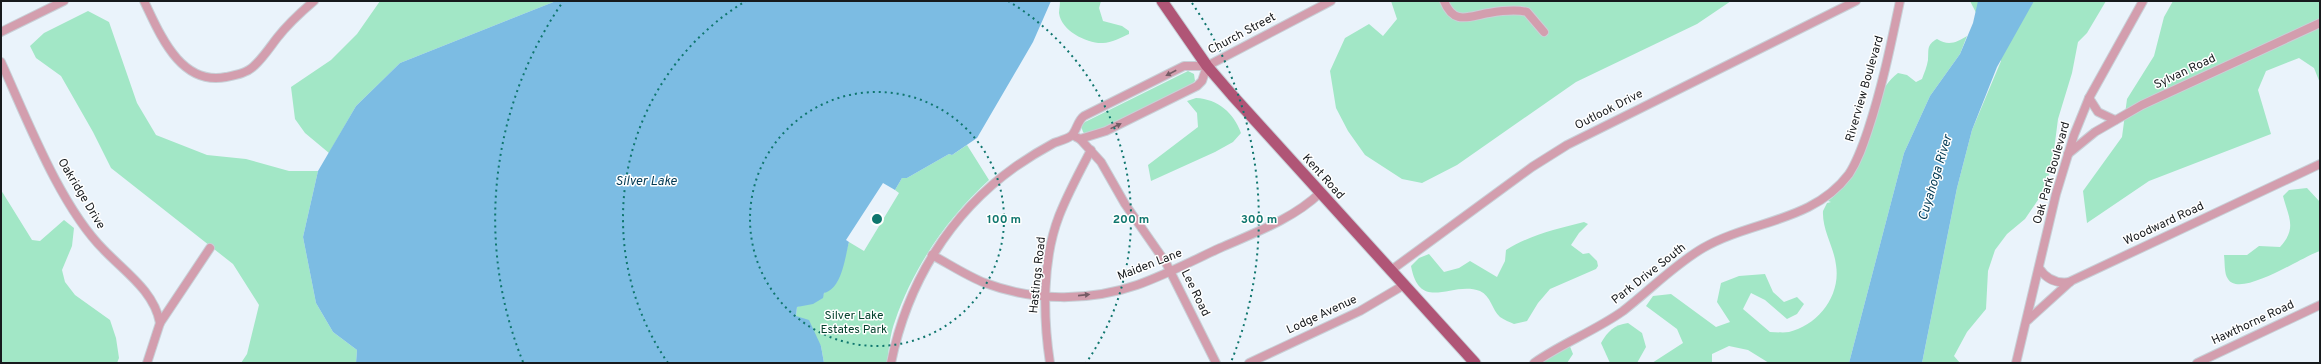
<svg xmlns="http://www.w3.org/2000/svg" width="2321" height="364" font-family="Overpass,sans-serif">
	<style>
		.green { fill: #a2e7c6 }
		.water { fill: #7cbce3 }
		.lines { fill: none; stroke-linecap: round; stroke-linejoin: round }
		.minor-casing { stroke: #c8d0d7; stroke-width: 10 }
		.major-casing { stroke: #c8d0d7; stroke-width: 13 }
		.minor { stroke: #d39eae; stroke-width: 8 }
		.major { stroke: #b05576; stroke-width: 11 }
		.oneway { fill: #755c66 }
		.ring { fill: none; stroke: #0f766e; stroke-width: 2; stroke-dasharray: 2 4 }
		.labels { text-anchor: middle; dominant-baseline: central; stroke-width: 3; stroke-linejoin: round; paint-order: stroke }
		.street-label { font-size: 12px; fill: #171a1d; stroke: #fff }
		.park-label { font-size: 12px; fill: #06432e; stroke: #fff }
		.water-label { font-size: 13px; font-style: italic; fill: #023a54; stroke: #fff }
		.centre { fill: #0f766e; stroke: #fff; stroke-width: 2 }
		.ring-label { font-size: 12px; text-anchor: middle; font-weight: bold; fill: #0f766e; stroke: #fff; stroke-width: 3; stroke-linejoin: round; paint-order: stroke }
	</style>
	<rect width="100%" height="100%" fill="#eaf3fb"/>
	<g class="green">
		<path d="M380 1H556L400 63 356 106 329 153 305 133 295 119 291 87 331 60 357 34Z"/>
		<path d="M1060 1H1101L1099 8 1103 21 1122 26 1129 31V34C1122 37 1111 43 1103 43 1088 44 1061 31 1059 13 1059 10 1060 5 1060 1Z"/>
		<path d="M1391 1H1731L1697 24 1576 82 1457 165 1422 183 1402 179 1365 155 1348 131 1336 108 1330 71 1345 38 1369 24 1383 36 1397 19Z"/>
		<path d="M1970 1H2106L2087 33 2078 42 2072 73 2058 119 2052 166 2042 194 2025 219 2007 234 1995 250 1988 271 1986 309 1967 332 1954 356 1960 363H1922L1957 188 1972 130 2001 61Z"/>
		<path d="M2173 1H2320V83L2314 68 2299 58 2266 71 2258 90 2271 134 2149 181 2087 223 2083 191 2122 137 2127 99 2154 56 2164 17Z"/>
		<path d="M88 11 109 22 137 103 156 135 207 155 246 159 289 171H318L303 237 316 303 333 332 357 350 356 363H241L247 354 259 305 233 264 111 168 93 132 61 76 36 58 30 46 44 33Z"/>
		<path d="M1967 36 1960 54 1930 96 1904 153 1849 363H1769L1748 350 1729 346 1712 354V363H1652L1683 343 1677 329 1646 306 1653 296 1671 294 1716 327 1730 322 1717 302 1721 283 1739 276 1765 274 1773 292 1784 302 1797 297 1804 304 1797 314 1787 319 1765 300 1751 293 1743 309 1770 332C1776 332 1783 333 1789 332 1818 325 1841 296 1836 265 1834 247 1822 230 1823 211L1827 203 1831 202 1828 201C1869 173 1861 101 1898 73L1907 75 1916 82 1922 79C1924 73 1927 67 1928 60 1929 50 1926 45 1937 39 1948 46 1956 43 1967 36Z"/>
		<path d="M1188 71 1194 74 1195 81 1193 83 1094 133 1086 135 1083 132 1081 126 1085 122Z"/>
		<path d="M1196 98C1218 99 1234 113 1241 133L1233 142 1215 152 1151 181 1148 165 1198 127 1197 113 1187 101Z"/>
		<path d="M967 145 989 180C947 218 913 268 895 321 890 334 889 349 887 363H824L821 346 796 316 797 307 822 298 824 293 837 282 849 242 864 251 899 193 895 190 902 178H907L949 154 952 155Z"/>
		<path d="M2307 188 2320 202V251C2303 256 2240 299 2228 279 2224 274 2225 262 2224 255H2247L2259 246 2280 247C2297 228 2289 219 2283 196L2289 190Z"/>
		<path d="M1 190 32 240 40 241 64 220 74 228 72 246 62 270 65 282 75 295 110 320 116 338 119 358 117 363H1Z"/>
		<path d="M1584 222 1588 224 1579 233 1571 245 1583 254 1589 253 1597 261 1598 266 1596 269 1550 289 1538 303 1527 321 1514 324C1510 322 1504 320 1500 317 1492 310 1491 296 1480 291 1452 280 1420 314 1411 266L1419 258 1429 254 1444 272 1459 268 1470 261 1497 277 1505 261 1506 250C1530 235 1556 229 1584 222Z"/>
		<path d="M1628 323 1642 333 1646 347 1637 363H1610L1601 343C1608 331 1614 325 1628 323Z"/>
		<path d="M1569 344 1573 354 1567 363H1538Z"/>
	</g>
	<g class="water">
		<path d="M556 1H1051L1033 42 977 138 952 155 949 154 907 178H902L895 190 883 183 846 240 849 242C845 257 842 289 824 293L823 298 813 304 797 307 796 316 809 320 821 346 824 363H356L357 350 333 332 316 303 303 237 318 171 356 106 400 63Z"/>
		<path d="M1978 1H2034L1997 67 1972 130 1957 188 1922 363H1849L1904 153 1930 96 1960 54 1973 23Z"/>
	</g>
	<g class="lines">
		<defs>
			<g id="minor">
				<path d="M144 1C160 34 180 86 226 77 236 75 247 73 254 66 263 58 270 47 277 38 288 24 301 12 314 1"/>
				<path d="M1444 1C1454 26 1469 16 1489 13 1501 11 1515 9 1527 12L1544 32"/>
				<path d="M1 32 64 1"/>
				<path d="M1 62C27 119 60 206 104 250 125 272 154 291 160 323"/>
				<path d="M1207 66 1331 1"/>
				<path d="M2089 98 2098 112 2115 120"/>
				<path d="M1076 137 1080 139 1106 131 1197 86 1202 81 1207 66"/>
				<path d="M1080 139 1101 162 1125 204 1166 263 1216 363"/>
				<path d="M2068 154 2095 132 2142 105 2320 23"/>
				<path d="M932 255C949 264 967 276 985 283 1033 301 1088 302 1137 285 1165 275 1192 261 1220 248 1254 233 1293 219 1320 193"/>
				<path d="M2039 268C2046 279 2057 284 2070 282"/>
				<path d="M1390 271 1532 167 1567 145 1856 1"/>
				<path d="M2028 320 2071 281 2320 164"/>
				<path d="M147 363 160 323 210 248"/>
				<path d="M891 363C907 284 949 214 1015 167 1028 158 1041 150 1054 143 1059 141 1067 139 1071 136 1077 131 1077 121 1084 116L1184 66H1207"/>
				<path d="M1050 363C1043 317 1042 260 1059 216 1068 193 1080 171 1091 150"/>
				<path d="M1249 363 1360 311 1404 285"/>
				<path d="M1534 363C1562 343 1595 331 1623 311 1650 290 1674 265 1703 248 1752 220 1813 222 1849 174 1858 160 1863 145 1868 130 1882 88 1891 44 1900 1"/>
				<path d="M2016 363 2056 194 2074 135 2089 98 2143 1"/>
				<path d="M2197 363 2320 305"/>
			</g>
			<path id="major" d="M1162 1 1207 66 1232 95 1475 363"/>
		</defs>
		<use href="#minor" class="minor-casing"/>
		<use href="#major" class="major-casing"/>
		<use href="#minor" class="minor"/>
		<use href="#major" class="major"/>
	</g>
	<defs><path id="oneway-solid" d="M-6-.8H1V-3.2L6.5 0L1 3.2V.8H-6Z"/></defs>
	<g class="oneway">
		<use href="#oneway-solid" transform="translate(1171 73) rotate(152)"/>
		<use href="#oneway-solid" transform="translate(1116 126) rotate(-26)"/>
		<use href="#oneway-solid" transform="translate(1084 295) rotate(-6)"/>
	</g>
	<g class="ring">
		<circle cx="877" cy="219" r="127"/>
		<path d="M668 363A254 254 0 0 1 746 1M1008 1A254 254 0 0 1 1086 363"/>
		<path d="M523 362A382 382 0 0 1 562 3M1192 3A382 382 0 0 1 1231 362"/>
	</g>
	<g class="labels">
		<g class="street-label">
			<text transform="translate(1242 34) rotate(-28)">Church Street</text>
			<text transform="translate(2185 72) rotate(-25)">Sylvan Road</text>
			<text transform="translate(1865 89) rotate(-74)">Riverview Boulevard</text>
			<text transform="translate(1609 110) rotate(-27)">Outlook Drive</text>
			<text transform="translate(2052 173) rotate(-74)">Oak Park Boulevard</text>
			<text transform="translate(1323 177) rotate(48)">Kent Road</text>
			<text transform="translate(81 194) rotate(59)">Oakridge Drive</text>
			<text transform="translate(2164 224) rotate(-25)">Woodward Road</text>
			<text transform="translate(1150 265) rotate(-21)">Maiden Lane</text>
			<text transform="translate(1649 274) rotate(-38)">Park Drive South</text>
			<text transform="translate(1038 275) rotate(-84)">Hastings Road</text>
			<text transform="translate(1195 293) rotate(64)">Lee Road</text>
			<text transform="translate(1322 315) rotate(-25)">Lodge Avenue</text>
			<text transform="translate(2253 323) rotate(-25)">Hawthorne Road</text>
		</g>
		<g class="park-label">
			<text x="854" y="316">Silver Lake<tspan x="854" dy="14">Estates Park</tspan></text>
		</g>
		<g class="water-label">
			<text transform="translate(1936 178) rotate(-73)">Cuyahoga River</text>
			<text x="646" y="182">Silver Lake</text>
		</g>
	</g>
	<circle cx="877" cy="219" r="6" class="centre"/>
	<g class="ring-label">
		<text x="1004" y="223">100 m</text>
		<text x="1131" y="223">200 m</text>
		<text x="1259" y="223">300 m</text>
	</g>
	<rect width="2321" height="364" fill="none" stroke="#171a1d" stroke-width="4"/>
</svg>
